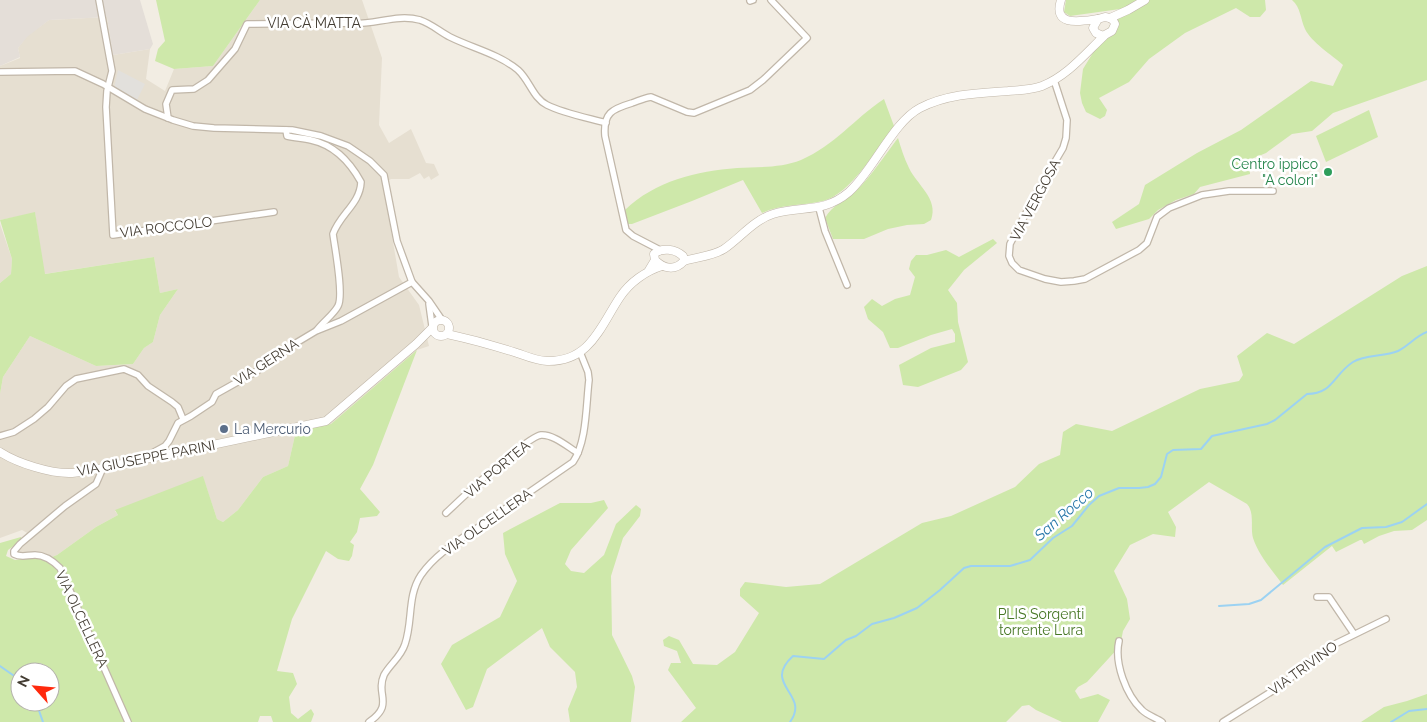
<svg xmlns="http://www.w3.org/2000/svg" width="1427" height="722" font-family="Raleway,sans-serif">
	<style>
		.residential { fill: #e6dfd1 }
		.industrial { fill: #e4ded8 }
		.green { fill: #cee8aa; fill-rule: evenodd }
		.parking { fill: #e2e0dc }
		.lines { fill: none; stroke-linecap: round; stroke-linejoin: round }
		.stream { stroke: #9cd2f2; stroke-width: 2 }
		.minor-casing { stroke: #c1b7a9; stroke-width: 8 }
		.tertiary-casing { stroke: #c1b7a9; stroke-width: 9 }
		.minor { stroke: #fff; stroke-width: 5.5 }
		.tertiary { stroke: #fff; stroke-width: 8 }
		.leisure-dot { fill: #2e9e5b; stroke: #fff; stroke-width: 2 }
		.service-dot { fill: #5c6f8a; stroke: #fff; stroke-width: 2 }
		.labels { text-anchor: middle; dominant-baseline: central; stroke-width: 5; stroke-linejoin: round; paint-order: stroke }
		.street-label { font-size: 14px; fill: #443d33; stroke: #fff }
		.leisure-label { font-size: 14px; fill: #27864d; stroke: #fff; text-anchor: end }
		.service-label { font-size: 14px; fill: #4e5e75; stroke: #fff; text-anchor: start }
		.park-label { font-size: 14px; fill: #477725; stroke: #fff }
		.water-label { font-size: 15px; font-style: italic; fill: #2978aa; stroke: #fff }
	</style>
	<rect width="100%" height="100%" fill="#f2ede3"/>
	<g class="residential">
		<path d="M260 0H362L382 58 379 125 389 143 411 129 426 163 434 164 439 175 431 180 429 176 424 179 420 173 409 179H391L383 184 399 277 419 305 429 346 417 350 331 424 296 431 288 466 263 477 238 510 223 522 217 519 203 477 115 511 118 515 96 527 57 555 43 560 19 554 17 552 34 537 22 530 0 538V394L3 377 30 336 96 366 133 364 144 348 153 342 160 315 178 289 160 293 154 257 44 274 35 213 0 220V66L20 58 18 48 27 36 49 20 107 17 113 55 150 49 146 79 165 91 174 69 213 66Z"/>
		<path d="M0 224 12 259 11 274 0 283Z"/>
	</g>
	<path class="industrial" d="M0 0H140L153 44 150 49 113 55 107 17 49 20 27 37 18 48 20 57 0 66Z"/>
	<g class="green">
		<path d="M156 0H260L213 66 174 69 155 61 158 49 165 41Z"/>
		<path d="M1066 0H1265L1266 10 1260 17H1250L1236 8 1185 33 1149 59 1129 82 1099 98 1107 110 1105 116 1100 119 1086 112 1082 103 1080 93 1083 69 1120 9 1070 16 1064 12Z"/>
		<path d="M1292 0H1427V80L1333 113 1312 131 1292 134 1266 153 1249 160 1250 174 1200 187 1194 194 1176 200 1158 210 1149 219 1116 229 1112 222 1139 204 1145 185 1197 153 1241 130 1311 81 1333 86 1343 65C1332 55 1311 42 1305 29 1300 18 1301 8 1292 0Z"/>
		<path d="M884 99 894 126C877 148 851 194 823 201 802 206 781 204 762 213L743 180 692 201 632 224H627L625 210C655 181 697 171 737 168 758 167 781 168 801 160 835 145 854 119 884 99Z"/>
		<path d="M1369 110 1378 137 1326 162 1316 136Z"/>
		<path d="M898 138C901 148 904 158 909 168 917 185 939 199 931 220L924 224 907 225 888 229 864 239H833L825 218C832 205 847 200 857 190 872 175 885 155 898 138Z"/>
		<path d="M35 212 45 274 154 257 160 293 178 289 160 315 153 342 144 348 133 364 96 366 30 336 3 377 0 394V283L11 274 12 259 0 220Z"/>
		<path d="M993 239 997 243 964 270 948 290 957 303 958 322 968 362 961 370 918 387 903 385 899 365 931 348 955 342V334L952 329 931 335 898 348H890L883 332 868 319 864 307 872 299 882 306 895 299 910 295 915 277 909 269 911 261 916 255H927L946 250 959 257Z"/>
		<path d="M1427 266V520L1412 530 1394 531 1379 536 1364 544 1362 540H1360L1336 552 1332 546 1283 585C1272 570 1259 556 1253 538 1250 527 1255 513 1247 504L1209 482 1168 512 1176 527 1175 537 1153 534 1130 545 1114 571 1127 599 1130 619 1123 631 1120 646 1087 682 1078 687 1075 691 1080 699 1098 694 1110 700 1098 722H1062L1036 710 1029 705 1022 706 1006 722H681L696 708 668 670 671 663H681L677 651 664 646 663 640 669 636 679 640 693 664 717 665 735 652 759 613 740 596V589L745 582 786 587 820 584 922 523 951 516 1015 487 1039 464 1060 455 1063 432 1076 424 1112 431 1200 389 1239 381 1243 375 1237 356 1267 333 1294 344 1402 276Z"/>
		<path d="M417 350 373 465 360 489 380 512 377 516 360 518 357 532 350 542 354 545 352 556 349 561 338 559 326 551 292 619 277 671 293 673 297 684 289 697 291 713 298 719 311 709 314 714 311 722H273L271 716H260L258 722H0V543L21 537 22 540 8 550 6 556 15 560 33 557 44 560 57 555 96 527 118 515 115 510 203 476 217 519 223 522 238 510 263 477 288 466 296 431 331 424ZM20 672H50V702H20Z"/>
		<path d="M604 500 608 508 571 550 565 564 571 571 584 573 604 555 616 524 636 505 641 509 640 516 623 538 611 576 612 635 632 676 635 687 631 722H570L568 709 577 687 575 672 550 647 542 628 487 669 473 707 466 710 441 664 452 645 500 617 517 581 505 554 503 533 560 503H591Z"/>
		<path d="M1427 694V722H1361L1384 707 1407 701Z"/>
	</g>
	<path class="parking" d="M118 70 145 84 136 102 114 88Z"/>
	<g class="lines">
		<g class="stream">
			<path d="M1219 606 1249 604 1261 600 1325 547 1362 528 1386 527 1402 522 1427 504"/>
			<path d="M0 666 20 680"/>
			<path d="M36 702 43 722"/>
			<path d="M790 722C811 694 761 685 793 656L824 659 846 640 856 636 872 624 894 618 917 608 940 590 964 568 971 566H1010L1030 560 1053 538 1072 526 1089 505 1099 496 1119 488H1139L1148 487 1155 484 1161 477 1167 454 1173 450 1201 449 1212 436 1267 424 1275 420 1307 394C1333 394 1333 375 1353 362 1365 354 1384 357 1398 351 1408 346 1416 336 1427 332"/>
			<path d="M1391 722 1409 711 1427 709"/>
		</g>
		<defs>
			<g id="minor">
				<path d="M99 0 112 71 107 91 106 107 113 235 274 212"/>
				<path d="M750 1 753 0"/>
				<path d="M0 72 75 71 103 84 145 109 173 120 193 126 214 128 292 130 321 136 348 146 370 161 384 175 397 241 412 282 429 301 442 320"/>
				<path d="M1054 80 1067 120 1066 138 1063 148 1037 192 1010 244 1009 256 1012 263 1019 270 1045 279 1061 282 1074 281 1085 279 1139 250 1147 243 1157 217 1169 208 1202 195 1229 191H1273"/>
				<path d="M168 118 166 104 172 90 194 89 208 80 235 49 247 24 345 23C371 27 395 13 420 20 432 24 440 32 450 37 472 48 499 54 518 70 530 81 533 98 547 105 563 113 588 118 606 123"/>
				<path d="M286 130 287 136C295 138 303 138 311 140 334 145 350 162 361 182 360 204 340 214 333 234 335 249 344 295 338 306 334 314 323 322 317 330"/>
				<path d="M819 208 825 231 847 285"/>
				<path d="M660 250 633 236 626 230 605 136C603 113 612 109 632 103 638 101 644 98 651 97L687 112 694 113 750 90 763 80 807 38 771 0"/>
				<path d="M429 304 432 326"/>
				<path d="M0 436 14 432 34 419 48 407 66 386 76 379 124 369 138 375 148 386 172 402 178 407 183 419"/>
				<path d="M145 457 165 446 169 441 178 423 191 416 212 402 216 394 257 371 291 346 316 331 341 321 412 282"/>
				<path d="M103 468 96 484 65 506 20 544 14 551V554C21 558 27 555 35 555 45 555 53 561 60 568L128 722"/>
				<path d="M446 513C461 499 526 437 541 435 553 434 568 447 578 453"/>
				<path d="M1317 597H1329L1354 634"/>
				<path d="M1119 641C1114 663 1126 695 1142 710 1147 715 1156 718 1162 722"/>
				<path d="M369 722C395 704 375 695 384 675 390 664 401 657 405 644 413 621 407 596 421 575 437 552 463 538 486 522 515 502 544 482 573 462 587 442 586 404 589 380L588 372 580 352"/>
				<path d="M1223 722 1277 688 1335 644 1386 619"/>
			</g>
			<g id="tertiary">
				<path d="M1061 0C1052 28 1082 21 1098 19"/>
				<path d="M1105 17C1110 18 1113 18 1115 24L1112 31 1103 36 1096 33 1093 28 1098 19Z"/>
				<path d="M1110 18 1128 10 1145 0"/>
				<path d="M684 261C697 257 713 256 724 249 740 238 754 220 773 214 802 205 823 214 849 192 873 171 893 122 920 108 947 94 978 93 1008 91 1019 90 1032 90 1042 86 1067 76 1084 55 1104 36"/>
				<path d="M649 270 655 260 654 254C662 247 675 249 683 256L684 261C675 271 664 269 655 260"/>
				<circle cx="441" cy="328" r="8"/>
				<path d="M447 334C470 339 492 345 514 352 524 355 536 361 547 361 590 362 600 327 620 297 630 282 646 271 662 266"/>
				<path d="M0 452C17 463 51 474 72 473 82 472 93 470 103 468L326 421 416 344 432 328"/>
			</g>
		</defs>
		<use href="#minor" class="minor-casing"/>
		<use href="#tertiary" class="tertiary-casing"/>
		<use href="#minor" class="minor"/>
		<use href="#tertiary" class="tertiary"/>
	</g>
	<circle class="leisure-dot" cx="1328" cy="172" r="5"/>
	<circle class="service-dot" cx="224" cy="429" r="5"/>
	<g class="labels">
		<g class="street-label">
			<text x="314" y="23">VIA CÀ MATTA</text>
			<text transform="translate(1035 200) rotate(-62)">VIA VERGOSA</text>
			<text transform="translate(166 227) rotate(-7)">VIA ROCCOLO</text>
			<text transform="translate(266 362) rotate(-33)">VIA GERNA</text>
			<text transform="translate(146 458) rotate(-11)">VIA GIUSEPPE PARINI</text>
			<text transform="translate(497 469) rotate(-40)">VIA PORTEA</text>
			<text transform="translate(487 522) rotate(-35)">VIA OLCELLERA</text>
			<text transform="translate(82 619) rotate(65)">VIA OLCELLERA</text>
			<text transform="translate(1303 668) rotate(-36)">VIA TRIVINO</text>
		</g>
		<g class="leisure-label">
			<text x="1318" y="164">Centro ippico<tspan x="1318" dy="16">"A colori"</tspan></text>
		</g>
		<g class="service-label">
			<text x="234" y="429">La Mercurio</text>
		</g>
		<g class="park-label">
			<text x="1041" y="614">PLIS Sorgenti<tspan x="1041" dy="16">torrente Lura</tspan></text>
		</g>
		<g class="water-label">
			<text transform="translate(1064 514) rotate(-41)">San Rocco</text>
		</g>
	</g>
	<g transform="translate(35 687) rotate(297)"><circle r="24" fill="#ffffff" stroke="#b4b1ad"/>
	<path d="M0-4L9 19L0 12L-9 19Z" fill="#ff290d"/>
	<text y="-8" font-size="14" font-weight="bold" text-anchor="middle" fill="#443d33">N</text>
	</g>
</svg>
